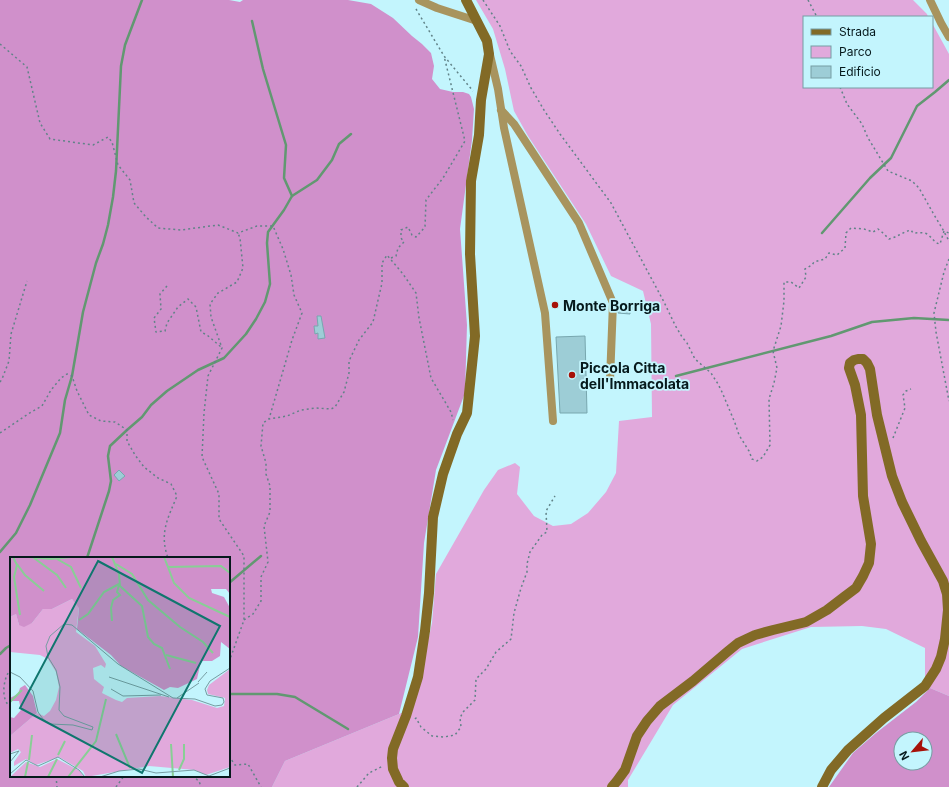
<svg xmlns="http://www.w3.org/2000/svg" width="949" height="787" font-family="Inter,sans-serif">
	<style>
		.green { fill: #e1a9dc }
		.forest { fill: #d090cb; fill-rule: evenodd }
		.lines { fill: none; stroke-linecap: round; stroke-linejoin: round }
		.stream { stroke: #619871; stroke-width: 2.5 }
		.building { fill: #9dcdd6; stroke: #78a7af }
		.path { stroke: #618388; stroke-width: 1.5; stroke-dasharray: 2 3; stroke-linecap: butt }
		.street { stroke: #a8945e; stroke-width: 8 }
		.secondary { stroke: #826a26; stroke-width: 10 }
		.poi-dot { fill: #a61109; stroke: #c3f5fd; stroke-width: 1.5 }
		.labels { text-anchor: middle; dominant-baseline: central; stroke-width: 3.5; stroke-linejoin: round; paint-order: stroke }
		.poi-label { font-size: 14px; font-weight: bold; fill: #06191c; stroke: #c3f5fd; text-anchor: start }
		.inset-river { fill: none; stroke: #88cf95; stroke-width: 2 }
		.inset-road { fill: none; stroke: #779da3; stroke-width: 1 }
		.view { fill: #0f766e; fill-opacity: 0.15; stroke: #0f766e; stroke-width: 2 }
		.inset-edge { fill: none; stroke: #06191c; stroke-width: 2 }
	</style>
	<rect width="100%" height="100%" fill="#c3f5fd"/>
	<path class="green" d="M476 0H913L927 14 928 17H804V87H932V23L949 54V696L930 688 925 680V648L886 629 862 626 811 627 742 649 673 705 628 780V787H272L285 761 399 714 413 709 432 623 436 574 484 490 498 470 515 463 520 467 517 494 534 516 553 526 571 524 588 513 606 492 616 473 619 421 652 417 651 324 643 291 611 276 586 224 528 136 514 111 505 69 493 29Z"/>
	<g class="forest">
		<path d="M0 0H229L240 2 243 0H348L371 4 393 18 412 36 422 44 431 53 434 66 432 79 440 89 453 92H463L469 94 471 97 474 109 472 140 460 229 467 325 465 393 436 470 424 543 418 637 399 714 285 761 272 787H0ZM11 558H229V776H11Z"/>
		<path d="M930 688 949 696V787H829L853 753 876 733 916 702ZM901 739H925V763H901Z"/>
	</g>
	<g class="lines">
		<g class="stream">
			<path d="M252 21 263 69 286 145 284 178 292 196"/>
			<path d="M822 233 870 178 891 158 917 106 935 92 949 80"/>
			<path d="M676 376 831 336 872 322 914 318 949 320"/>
			<path d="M0 552 16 533 30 505 60 433 65 400 72 376 83 312 96 263 103 244 108 225 113 197 116 171 121 66 125 45 142 0"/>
			<path d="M87 558 109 491 111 481 108 456 110 446 127 430 142 417 151 405 167 391 198 370 224 358 246 334 256 319 265 302 270 284 268 257 267 243 268 232 284 210 292 196 317 180 332 160 339 144 351 134"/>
			<path d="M229 583 261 556"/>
			<path d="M0 654 6 648 11 645"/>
			<path d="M229 694H277L295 697 348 729"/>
		</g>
	</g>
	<g class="building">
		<path d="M619 303H632V310H630V314L618 313Z"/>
		<path d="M317 316H321L325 338 318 339V333L315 334 314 326H318Z"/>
		<path d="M585 336 587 413H560L556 337Z"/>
		<path d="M119 470 125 476 119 481 114 475Z"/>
	</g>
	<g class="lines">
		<g class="path">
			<path d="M483 0 500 26 510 51 521 66 531 88 544 110 560 134 611 203 664 302 675 325 682 337 687 343 695 359 711 373 718 384 722 392 735 423 739 435 749 451 752 459 757 461 763 457 770 445 769 399 774 383 777 368 773 351 781 326 784 301V282H791L799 288 806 277 805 269 812 265 814 262 825 259 829 253 837 255 845 248 846 233 851 228 864 229 873 232 878 229 883 233 889 239C897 237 903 232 911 230L913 233C918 233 923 232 927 234 932 237 934 243 940 244L944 231 949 233"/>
			<path d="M808 0 817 17"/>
			<path d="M416 9 444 56 473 91"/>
			<path d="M0 44 27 67 40 123 50 139 93 145 108 137 112 142 118 165 130 180 134 203 146 217 158 228 181 230 218 225 238 233 257 226H273L283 249 291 275 294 295 302 313 292 340 269 419"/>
			<path d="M840 87 847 104 862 124 868 138 888 171 912 181 919 188 933 213 942 228 949 241"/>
			<path d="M391 258 396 256 398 248 404 242 401 238V230L408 227 412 235 416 237 425 227 426 200 443 178 465 141 444 56"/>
			<path d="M949 259 944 272 934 313 936 332 949 401"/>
			<path d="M167 286 160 294 161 309 154 318 156 332 165 331 167 323 178 307 188 299 196 307 201 332 207 335 221 347"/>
			<path d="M0 382 2 379 9 361 11 334 27 281"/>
			<path d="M0 433 28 414 42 406 51 390 61 378 67 374 72 376 77 391 89 415 101 421 115 422 127 430V441L135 455 144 467 158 478 171 484 177 496C168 518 159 533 168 558"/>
			<path d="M893 438 905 408 903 395 906 391 911 389"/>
			<path d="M244 620 253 614 261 601V577L268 562 264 526 270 512V486L266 474V463L261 446 263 423 269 419 287 416 301 410 316 408 331 409 335 407 344 392 349 373V361L359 340 373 322 382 283V263L387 255 403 274 416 293 419 318 431 378 451 412 453 420"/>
			<path d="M229 662 244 620V556L219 519V494L202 457 204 413 208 376 222 348 211 317 210 304 218 293 237 282 243 268 240 238 238 233"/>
			<path d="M11 669C3 677 0 701 11 707"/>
			<path d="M415 719 416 718 421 727 432 736 444 737 455 735 461 727 460 718 463 712 475 700 476 679 486 669 496 652 511 639 514 613 521 588 527 572V564L530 552 542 535 547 532 546 511 555 496"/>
			<path d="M229 756 235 765 248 764 261 787"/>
			<path d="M56 776 57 787"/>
			<path d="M192 776 199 781 201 787"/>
			<path d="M116 787 124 776"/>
			<path d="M357 787 369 773 383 766"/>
		</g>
		<g class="street">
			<path d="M419 0 437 8 477 21"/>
			<path d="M930 0 941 23 949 37"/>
			<path d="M490 55 498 89 504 128 545 313 553 421"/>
			<path d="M501 110 514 124 579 223 613 303 610 380"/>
		</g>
		<g class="secondary">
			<path d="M404 787 399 782 393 769 392 758 393 749 406 716 418 677 425 631 429 593 433 517 443 474 457 434 467 413 475 336 470 254 471 181 479 135 481 100 489 54 487 41 466 0"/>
			<path d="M612 787 617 781 625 770 637 736 647 721 660 706 693 681 727 652 738 643 755 635 773 630 806 622 827 610 844 597 856 588 863 576 869 563 871 544 863 496 861 415 855 385 849 368 850 363 854 360 858 359H863L867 363 870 369 877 415 892 476 902 502 921 541 943 581 947 594 948 610 945 639 941 657 936 669 925 686 884 718 848 750 831 770 822 787"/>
		</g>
	</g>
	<g class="poi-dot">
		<circle cx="555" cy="305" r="4"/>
		<circle cx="572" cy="375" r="4"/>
	</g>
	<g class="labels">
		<g class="poi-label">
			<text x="563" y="305">Monte Borriga</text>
			<text x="580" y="367">Piccola Citta<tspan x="580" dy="16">dell'Immacolata</tspan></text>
		</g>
	</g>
	<g transform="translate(10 557)">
		<rect width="220" height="220" fill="#c3f5fd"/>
		<path d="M62 42 69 50 66 75 85 89 96 107 95 111 91 108 83 111 84 122 94 130 92 136 106 143 112 145 117 141 150 139 182 143 207 151 214 149 215 141 198 137 197 133 199 128 220 112V210L196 218 185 213 139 209 76 220 73 214 49 200 26 208 16 202 4 209V205L11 195 8 192 0 196V179L27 156 34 159 40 154 46 143 49 130 46 115 38 102 30 98 0 95V60L6 57 9 68 22 66 33 52H42ZM47 202 70 214 74 220H0L16 205 30 210Z" fill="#e1a9dc"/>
		<path d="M0 0H220V37L216 32H201L202 36 214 40 220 51V92L211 85 210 99 202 104H191L187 122 168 131 160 130 154 133 111 109 101 98 67 72 69 51 62 42 42 52H33L22 66 14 70 9 68 6 57 0 60ZM15 128 23 139 27 156 0 179V160L4 161 11 153 9 144H0V141L8 137 10 131Z" fill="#d090cb"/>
		<path class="inset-river" d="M3 0 7 8 4 20 10 58M19 0 41 2 61 0M102 0 109 17 110 29 132 49 138 80 144 87 152 91 160 112M154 0 158 10 211 9 220 16M24 1 47 18 56 31M47 2 61 10 71 31M7 7 15 18 34 34M106 7 122 17 138 43 170 70 193 85 203 96M158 10 164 26 179 41 220 60M69 63 78 57 94 35 109 27M102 64 101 51 103 43 110 38 107 35 109 28M156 98 186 106M0 145 12 133M106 177 120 211M161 187 163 220M48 198 55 184M19 203 22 178M169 213 174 202V187M15 220 18 205M38 220 47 202M58 220 86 184 96 142"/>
		<path class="inset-road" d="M0 115 10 120 23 134 28 155 33 162 40 167 63 168 82 173 83 170 54 159 49 153 50 130 46 113 38 100 36 89 40 79 54 67 62 68 108 107 163 141 185 142 205 149 212 148 214 145 213 141 197 138 195 132 200 124 220 111M99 120 159 140M188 125 197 115M101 132 113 139 151 138M167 141 189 126M0 197 9 194 0 205M0 217 16 203 28 209 48 200 69 213 75 220M90 220 109 214 129 212 146 216 184 213 199 219 220 211"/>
		<path class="view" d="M88 4 210 69 132 216 10 151Z"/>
		<rect width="220" height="220" class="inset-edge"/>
	</g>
	<rect x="803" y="16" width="130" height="72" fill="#c3f5fd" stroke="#779da3"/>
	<rect x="811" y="29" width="20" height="6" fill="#826a26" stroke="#779da3"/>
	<text x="839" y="36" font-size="12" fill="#06191c">Strada</text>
	<rect x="811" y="46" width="20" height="12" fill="#e1a9dc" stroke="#779da3"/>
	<text x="839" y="56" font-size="12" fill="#06191c">Parco</text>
	<rect x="811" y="66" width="20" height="12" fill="#9dcdd6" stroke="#779da3"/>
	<text x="839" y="76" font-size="12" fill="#06191c">Edificio</text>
	<g transform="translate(913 751) rotate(242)"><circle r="19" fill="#c3f5fd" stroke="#779da3"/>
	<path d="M0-3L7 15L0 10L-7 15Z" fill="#a61109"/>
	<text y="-6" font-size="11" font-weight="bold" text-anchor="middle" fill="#06191c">N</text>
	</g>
</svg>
